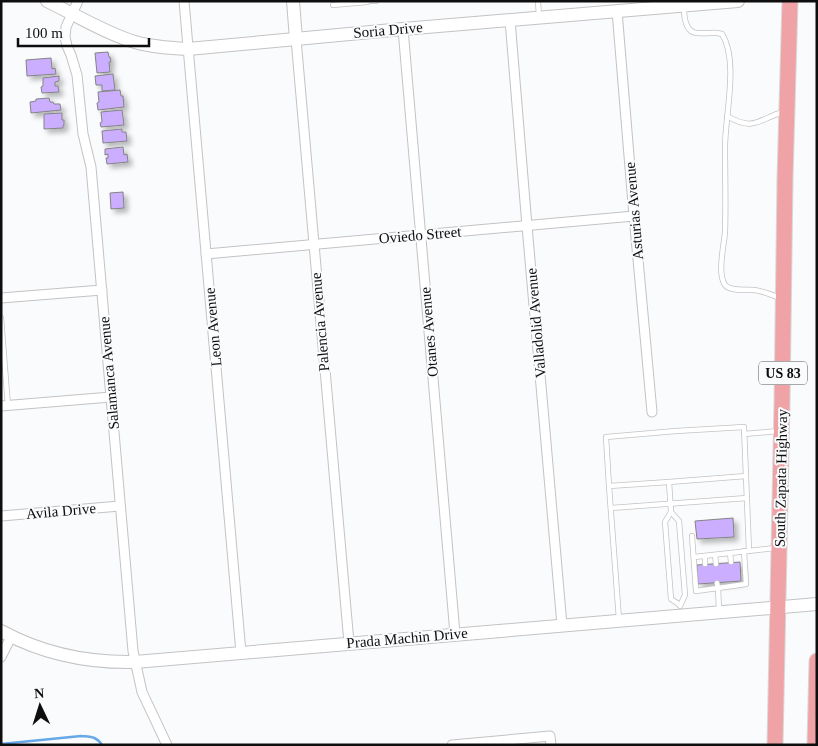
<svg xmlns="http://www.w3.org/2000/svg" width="818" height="746" font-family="Georgia,serif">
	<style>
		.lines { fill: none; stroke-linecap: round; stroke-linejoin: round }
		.stream { stroke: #66a8e8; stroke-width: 2.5 }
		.building { fill: #cbaeff; stroke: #838384; filter: url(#shadow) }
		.lane-casing { stroke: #c3c3c5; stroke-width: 6 }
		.street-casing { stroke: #c3c3c5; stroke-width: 11 }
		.secondary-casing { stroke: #c3c3c5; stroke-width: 14 }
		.primary-casing { stroke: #d8d8d9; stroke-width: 17 }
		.lane { stroke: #fff; stroke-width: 4.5 }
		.street { stroke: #fff; stroke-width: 9 }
		.secondary { stroke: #fff; stroke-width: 12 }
		.primary { stroke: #efa3a6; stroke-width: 15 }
		.labels { text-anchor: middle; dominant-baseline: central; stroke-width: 4; stroke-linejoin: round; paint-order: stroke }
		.shield { fill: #fafbfc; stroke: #555556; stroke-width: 1 }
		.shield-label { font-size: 14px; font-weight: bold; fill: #0e0e0f }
		.street-label { font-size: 15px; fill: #0e0e0f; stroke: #fafbfc }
	</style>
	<defs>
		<filter id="shadow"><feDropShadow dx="4" dy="4" stdDeviation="2.5" flood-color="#0004"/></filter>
	</defs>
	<rect width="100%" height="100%" fill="#fafbfc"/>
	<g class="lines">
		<path class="stream" d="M1 744 81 736C91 737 96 736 102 745"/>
	</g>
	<g class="building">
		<path d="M108 52 109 57H110L111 62H109L110 72 97 73 95 53Z"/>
		<path d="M51 58 52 69 55 68 56 74 27 76 26 60Z"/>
		<path d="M113 74 115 90 102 91V85H96L95 76Z"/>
		<path d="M59 76V81L55 82V86H58L59 92 42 93 41 87 43 86V78Z"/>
		<path d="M120 90 121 96H123L124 107 98 110 97 103 99 102 98 92Z"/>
		<path d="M49 98 50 102H53L54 104H60L61 110 31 113 30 102 36 101V99Z"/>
		<path d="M122 110 124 125 101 127 100 123 102 122 101 112Z"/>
		<path d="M62 113V120H64V125L63 126V128L44 129V114Z"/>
		<path d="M122 129V132H126L127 141 103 143 102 131Z"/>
		<path d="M123 147 124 155 127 154 128 162 107 164 106 158H108V154L105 155V149Z"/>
		<path d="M123 192 124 208 111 209 110 193Z"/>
		<path d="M733 518 734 537 697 539 695 521Z"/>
		<path d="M740 562 741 581 698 584 697 565Z"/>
	</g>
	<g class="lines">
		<defs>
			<g id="lane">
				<path d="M367 1H376"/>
				<path d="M538 1 539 17"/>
				<path d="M333 5 367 2"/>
				<path d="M684 7C684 12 684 18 686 23 690 36 700 33 710 33 714 32 718 33 722 34 739 61 725 116 725 147 725 176 726 204 725 232 724 246 717 273 725 285 731 292 746 289 754 290 763 291 772 295 780 298"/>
				<path d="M727 116C754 132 759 119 783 112"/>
				<path d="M1 318 8 406"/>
				<path d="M744 434 778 431"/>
				<path d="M609 486 606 437 676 431 744 427 749 551"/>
				<path d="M611 508 747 498"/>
				<path d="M671 512 679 521 685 595 680 606"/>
				<path d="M692 536 696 591 718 588 717 583"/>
				<path d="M730 553 731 562"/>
				<path d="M715 555 716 564"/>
				<path d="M705 556V564"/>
				<path d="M694 557 775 548"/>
				<path d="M680 605 671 599 665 522 671 512 669 482 746 476"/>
				<path d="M719 610 718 588 746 584 744 551"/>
				<path d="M619 619 609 486 669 482"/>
			</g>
			<g id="street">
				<path d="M78 1 66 27 65 37 67 46 71 55 77 75 83 134 91 167 133 651 142 692 167 745"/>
				<path d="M184 1 241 653"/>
				<path d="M617 11 634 216 652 412"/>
				<path d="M510 20 527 226 562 625"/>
				<path d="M403 29 455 634"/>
				<path d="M296 39 349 643"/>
				<path d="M206 254 634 216"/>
				<path d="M1 298 102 290"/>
				<path d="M1 406 111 397"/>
				<path d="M1 516 120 506"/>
				<path d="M1 657 11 637"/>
				<path d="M452 745 550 736 551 745"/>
			</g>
			<g id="secondary">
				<path d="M47 1C74 14 107 34 135 42 152 47 170 48 188 49L403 29 738 1"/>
				<path d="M293 1 296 39"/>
				<path d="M1 631C43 654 88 663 135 662L817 604"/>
			</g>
			<g id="primary">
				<path d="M775 745 782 403 785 178 790 1"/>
				<path d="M815 745 817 661"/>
			</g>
		</defs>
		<use href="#lane" class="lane-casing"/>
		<use href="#street" class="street-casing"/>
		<use href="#secondary" class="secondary-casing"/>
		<use href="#primary" class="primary-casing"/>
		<use href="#lane" class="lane"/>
		<use href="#street" class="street"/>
		<use href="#secondary" class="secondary"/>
		<use href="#primary" class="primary"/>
	</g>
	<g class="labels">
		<rect class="shield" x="759" y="361.5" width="48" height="23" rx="4"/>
		<g class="shield-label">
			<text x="783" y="373">US 83</text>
		</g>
		<g class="street-label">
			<text transform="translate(388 30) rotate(-5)">Soria Drive</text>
			<text transform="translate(634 211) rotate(-95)">Asturias Avenue</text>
			<text transform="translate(420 235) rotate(-5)">Oviedo Street</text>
			<text transform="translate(320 322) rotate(-95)">Palencia Avenue</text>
			<text transform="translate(536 323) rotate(-95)">Valladolid Avenue</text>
			<text transform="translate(213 327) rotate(-95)">Leon Avenue</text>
			<text transform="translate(429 332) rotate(-95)">Otanes Avenue</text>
			<text transform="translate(109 373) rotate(-95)">Salamanca Avenue</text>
			<text transform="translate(781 478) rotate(-89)">South Zapata Highway</text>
			<text transform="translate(61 511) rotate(-5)">Avila Drive</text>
			<text transform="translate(407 638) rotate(-5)">Prada Machin Drive</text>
		</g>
	</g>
	<rect width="818" height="746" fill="none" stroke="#0e0e0f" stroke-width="5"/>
	<g transform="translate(40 706) rotate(356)" stroke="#fafbfc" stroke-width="4" paint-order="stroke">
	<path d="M0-4L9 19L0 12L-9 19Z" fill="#0e0e0f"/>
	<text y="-8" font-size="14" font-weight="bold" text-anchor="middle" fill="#0e0e0f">N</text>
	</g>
	<path d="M18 38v8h131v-8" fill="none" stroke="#0e0e0f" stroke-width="2.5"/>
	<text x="25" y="38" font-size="15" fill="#0e0e0f" stroke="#fafbfc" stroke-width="4" paint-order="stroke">100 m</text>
</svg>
